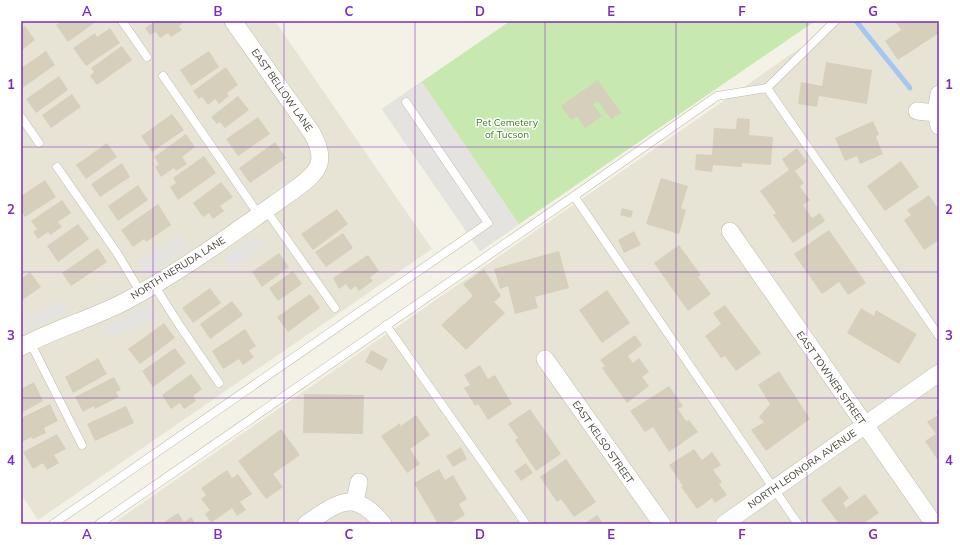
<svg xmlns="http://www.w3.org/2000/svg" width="960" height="545" font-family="Mulish,sans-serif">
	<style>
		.residential { fill: #e8e4d5 }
		.green { fill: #c7e9af }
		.parking { fill: #e5e3df }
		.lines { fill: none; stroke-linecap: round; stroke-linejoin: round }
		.stream { stroke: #a2c7f2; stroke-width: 5 }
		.building { fill: #d6cfbc }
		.service-casing { stroke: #bfbba9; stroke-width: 9 }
		.minor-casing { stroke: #bfbba9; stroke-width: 18 }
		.service { stroke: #fff; stroke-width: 8 }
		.minor { stroke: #fff; stroke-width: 17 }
		.grid { fill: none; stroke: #7b2cbf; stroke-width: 1; stroke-opacity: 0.55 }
		.labels { text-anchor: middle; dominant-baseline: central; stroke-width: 3; stroke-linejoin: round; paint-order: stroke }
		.street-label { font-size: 10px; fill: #474236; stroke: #fff }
		.park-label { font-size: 10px; fill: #3c7a28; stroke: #fff }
		.neatline { fill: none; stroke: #7b2cbf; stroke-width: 1.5 }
		.grid-label { font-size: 13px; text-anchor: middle; font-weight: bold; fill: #7b2cbf }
	</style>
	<rect width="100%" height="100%" fill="#f4f1e7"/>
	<g class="residential">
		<path d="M21 21H275L432 249 38 520 21 494Z"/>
		<path d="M839 21H939V524H112Z"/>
	</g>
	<path class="green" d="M510 21H815L480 251 382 109Z"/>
	<g class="parking">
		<path d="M422 82 519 224 480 251 382 109Z"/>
		<path d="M255 234 264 246 233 269 224 257Z"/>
		<path d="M179 235 188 249 146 275 137 261Z"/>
		<path d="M61 300 67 313 22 334 21 319Z"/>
		<path d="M149 304 156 317 108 340 101 327Z"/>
	</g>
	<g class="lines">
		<path class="stream" d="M856 21 910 88"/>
	</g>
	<g class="building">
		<path d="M62 21H97L68 42 56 25Z"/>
		<path d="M155 21H186L179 26 182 30 171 37 168 33 160 38 156 32 150 35 145 28Z"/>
		<path d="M895 21H935L939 28V33L898 60 885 41 901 30Z"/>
		<path d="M25 26 35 40 21 51V29Z"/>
		<path d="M110 28 120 43 86 66 73 48 95 33 97 37Z"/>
		<path d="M122 46 132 60 97 85 90 76 94 72 91 68Z"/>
		<path d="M46 51 55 65 21 89V68Z"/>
		<path d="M209 51 219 67 191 86 180 70Z"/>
		<path d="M826 62 872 70 867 104 819 96 817 107 798 104 801 82 822 86Z"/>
		<path d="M226 67 238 85 227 93 229 96 219 104 215 99 208 105 202 97 199 99 193 91Z"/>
		<path d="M59 76 68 90 36 113 26 99Z"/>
		<path d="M598 80 621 113 611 119 598 101 593 104 602 116 585 128 577 116 571 120 561 106Z"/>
		<path d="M72 94 81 107 51 128 42 115Z"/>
		<path d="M238 96 249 110 225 128 220 122 217 124 211 117Z"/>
		<path d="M172 114 184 130 152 152 141 136Z"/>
		<path d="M258 117 270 134 238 156 226 139Z"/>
		<path d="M737 118 750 119 749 135 773 137 771 165 742 163V167L713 165 712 172 695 170 696 154 712 155 714 128 736 129Z"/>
		<path d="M873 121 879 134 876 137 883 154 860 164 857 156 845 161 835 138Z"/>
		<path d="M186 134 195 147 182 157 187 164 176 171 174 168 161 177 155 167 159 164 154 157Z"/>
		<path d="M275 142 286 158 250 183 239 168Z"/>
		<path d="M107 143 117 157 86 179 76 165Z"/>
		<path d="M797 148 807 162 795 171 804 183 800 187 810 200 803 205 812 218 820 213 825 221 793 243 773 215 776 213 760 191 789 170 782 159Z"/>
		<path d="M204 156 216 173 178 200 170 187 176 183 173 178Z"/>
		<path d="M901 161 919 187 885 211 867 186Z"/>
		<path d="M122 163 130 177 100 197 91 184Z"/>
		<path d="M661 178 688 186 681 208 686 210 679 234 646 224Z"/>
		<path d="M45 180 56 197 25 217 21 211V196Z"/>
		<path d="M221 182 233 197 220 206 224 211 213 219 209 213 203 217 193 203Z"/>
		<path d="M138 185 148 200 118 221 108 206Z"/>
		<path d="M929 195 939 210V240L924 250 904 220 911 215 907 210Z"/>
		<path d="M62 200 71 213 58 222 62 227 50 235 48 232 38 239 33 232 37 229 31 221Z"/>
		<path d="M158 204 171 225 146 242 144 239 133 247 121 230Z"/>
		<path d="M622 208 633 211 631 218 620 215Z"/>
		<path d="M337 209 348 224 313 250 301 234Z"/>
		<path d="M78 224 89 239 58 262 47 246Z"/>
		<path d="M829 230 866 283 848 295 839 282 822 294 794 254Z"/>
		<path d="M634 231 641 245 624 253 618 240Z"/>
		<path d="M343 233 353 248 326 267 315 252Z"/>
		<path d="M679 245 701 275 698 277 711 294 688 311 654 263Z"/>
		<path d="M98 248 107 262 71 286 62 273Z"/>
		<path d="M559 251 569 288 535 297 538 308 515 314 508 286 500 289 494 269Z"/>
		<path d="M279 253 289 267 262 287 252 272Z"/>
		<path d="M368 255 379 271 370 277 373 281 359 291 356 286 350 290 346 284 339 289 333 278Z"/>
		<path d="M484 269 501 296 494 302 505 313 466 350 441 325 473 296 463 284Z"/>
		<path d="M293 271 302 284 278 301 269 288Z"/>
		<path d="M30 272 41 287 21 301V279Z"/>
		<path d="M210 288 221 303 193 323 182 308Z"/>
		<path d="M607 290 630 323 602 343 579 310Z"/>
		<path d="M310 294 320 308 288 332 277 317Z"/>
		<path d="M232 301 243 315 210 339 200 324Z"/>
		<path d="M725 305 761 353 736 371 725 356 721 358 705 336 721 324 713 313Z"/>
		<path d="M861 308 874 316 876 310 917 334 899 364 847 333Z"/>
		<path d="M164 323 175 338 140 364 128 349Z"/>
		<path d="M245 329 256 346 249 351 254 357 243 365 239 359 223 369 212 351Z"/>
		<path d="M635 335 642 345 628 356 633 363 639 358 649 372 642 377 649 386 627 403 602 368 605 366 600 360Z"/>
		<path d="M175 348 186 363 153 387 142 371Z"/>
		<path d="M371 350 388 359 382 371 365 362Z"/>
		<path d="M98 358 107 374 73 393 65 377Z"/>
		<path d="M480 365 488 379 495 375 512 404 488 420 478 404 475 406 464 388 470 385 464 375Z"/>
		<path d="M779 371 810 419 766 451 751 430 764 422 759 417 770 404 758 385Z"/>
		<path d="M191 374 202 389 193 396 196 401 184 409 180 403 171 409 162 395Z"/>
		<path d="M114 377 121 390 116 392 119 397 95 409 94 406 83 412 75 397Z"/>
		<path d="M34 382 43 401 21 413V389Z"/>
		<path d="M669 386 683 406 678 409 686 421 689 420 698 432 669 452 653 427 645 432 630 411Z"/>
		<path d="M304 394 364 395 363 434 303 433Z"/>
		<path d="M50 404 58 421 44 428 46 433 33 439 32 437 21 442V418Z"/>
		<path d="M126 406 134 423 95 441 87 424Z"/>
		<path d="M530 409 561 454 536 471 515 440 518 438 508 424Z"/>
		<path d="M939 409V462L925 441 936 434 927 422 938 415 936 411Z"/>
		<path d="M416 415 430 435 410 449 420 464 407 473 381 436 400 423 401 426Z"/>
		<path d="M281 429 300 455 273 474 283 487 266 499 238 461Z"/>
		<path d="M57 434 66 449 54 455 59 463 47 470 43 463 33 469 23 452Z"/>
		<path d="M461 447 467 459 453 467 446 456Z"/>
		<path d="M694 449 702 460 712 452 721 465 713 470 722 482 719 484 727 495 715 503 712 498 697 509 681 487 683 486 669 465Z"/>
		<path d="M566 459 596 502 574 517 561 499 557 502 540 477Z"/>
		<path d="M526 463 533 473 521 481 514 471Z"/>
		<path d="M439 469 445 480 453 475 467 499 459 504 465 515 450 524H438L414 483Z"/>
		<path d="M227 470 232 478 238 474 252 494 240 502 246 510 237 516 232 508 211 523 205 514 210 510 201 499 206 495 201 488Z"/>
		<path d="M840 486 849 498 843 503 846 508 865 494 879 513 863 524H839L821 500Z"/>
		<path d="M178 513 184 522 191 517 196 524H161Z"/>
		<path d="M597 515 604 524H584Z"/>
	</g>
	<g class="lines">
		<defs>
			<g id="service">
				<path d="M122 21 147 57"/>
				<path d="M163 76 259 215"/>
				<path d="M767 88 835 21"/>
				<path d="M21 117 39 143"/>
				<path d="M57 167 117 253 141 293"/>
				<path d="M574 196 717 96 767 88 939 336"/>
				<path d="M266 210 335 308"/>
				<path d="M154 285 178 323 219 383"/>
				<path d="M386 325 526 524"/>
				<path d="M30 342 82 445"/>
				<path d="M53 524 488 223 406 102"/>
				<path d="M99 524 574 196 798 524"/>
			</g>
			<g id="minor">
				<path d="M939 94 936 113 939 126"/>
				<path d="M917 111 936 113"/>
				<path d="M730 231 934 524"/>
				<path d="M21 347C54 329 91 319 124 302 184 270 239 229 294 190 319 172 328 162 312 133L233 21"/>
				<path d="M545 359 662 524"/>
				<path d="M355 501 359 482"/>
				<path d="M306 524C339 502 354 488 383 524"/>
				<path d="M724 524 939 373"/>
			</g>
		</defs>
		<use href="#service" class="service-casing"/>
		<use href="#minor" class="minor-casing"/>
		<use href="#service" class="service"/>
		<use href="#minor" class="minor"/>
	</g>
	<path class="grid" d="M153 21V524M284 21V524M415 21V524M545 21V524M676 21V524M807 21V524M21 147H939M21 272H939M21 398H939"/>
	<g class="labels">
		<g class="street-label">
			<text transform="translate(282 90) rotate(55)">EAST BELLOW LANE</text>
			<text transform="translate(178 268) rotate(-32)">NORTH NERUDA LANE</text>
			<text transform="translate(831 378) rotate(55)">EAST TOWNER STREET</text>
			<text transform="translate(603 442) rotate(55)">EAST KELSO STREET</text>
			<text transform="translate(802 469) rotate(-35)">NORTH LEONORA AVENUE</text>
		</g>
		<g class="park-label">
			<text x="507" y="122">Pet Cemetery<tspan x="507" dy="12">of Tucson</tspan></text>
		</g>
	</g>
	<rect width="960" height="545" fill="none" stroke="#ffffff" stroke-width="44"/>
	<rect x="22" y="22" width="916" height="501" class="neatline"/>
	<g class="grid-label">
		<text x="87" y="16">A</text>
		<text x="218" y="16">B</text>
		<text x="349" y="16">C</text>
		<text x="480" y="16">D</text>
		<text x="611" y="16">E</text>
		<text x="742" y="16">F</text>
		<text x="873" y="16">G</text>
		<text x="11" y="89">1</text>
		<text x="949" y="89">1</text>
		<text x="11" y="214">2</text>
		<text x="949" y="214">2</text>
		<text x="11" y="340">3</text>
		<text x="949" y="340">3</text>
		<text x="11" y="465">4</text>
		<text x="949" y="465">4</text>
		<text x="87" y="539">A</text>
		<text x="218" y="539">B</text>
		<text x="349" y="539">C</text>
		<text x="480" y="539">D</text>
		<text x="611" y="539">E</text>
		<text x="742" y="539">F</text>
		<text x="873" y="539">G</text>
	</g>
</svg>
